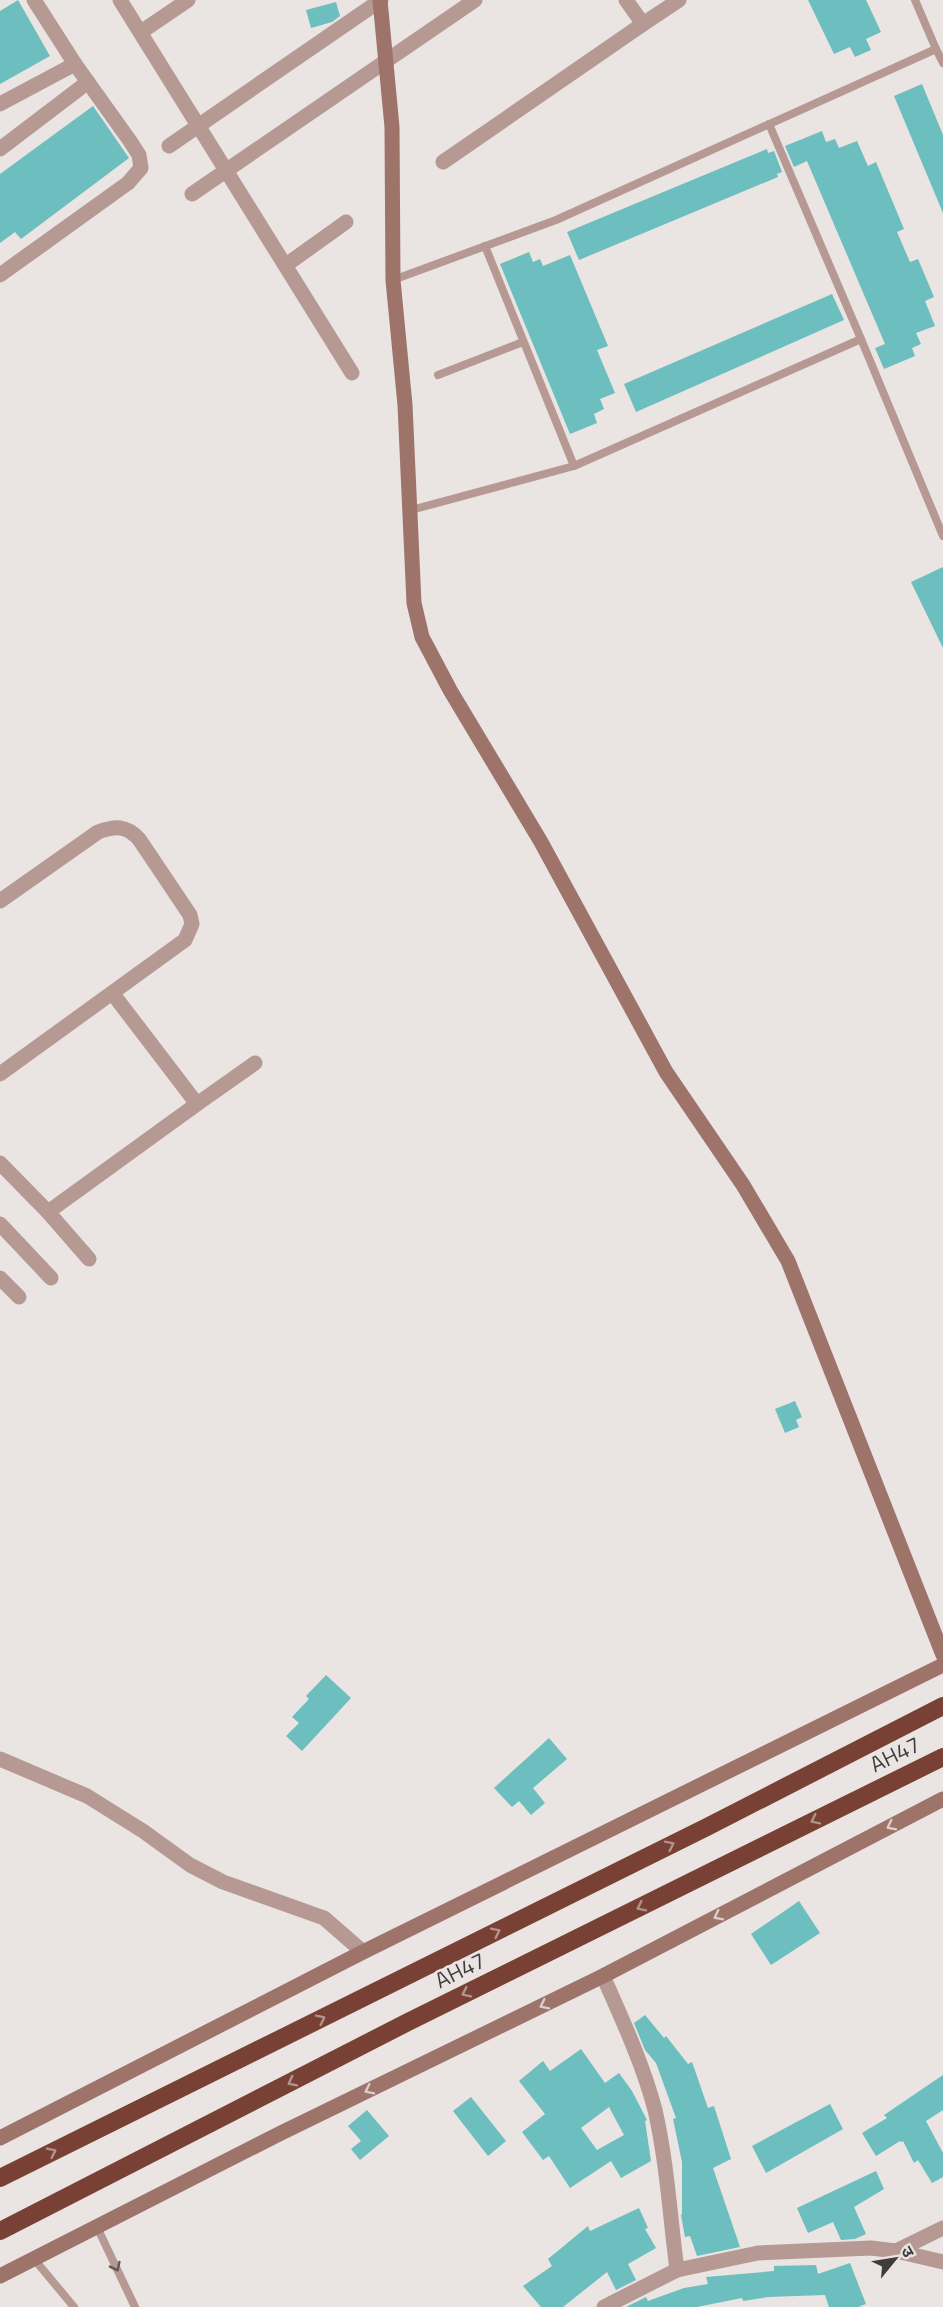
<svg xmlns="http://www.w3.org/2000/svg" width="943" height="2307" font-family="'Titillium Web','Noto Sans Devanagari',sans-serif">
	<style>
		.building { fill: #6cbebf; fill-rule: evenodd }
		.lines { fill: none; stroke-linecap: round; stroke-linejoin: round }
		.lane { stroke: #b69992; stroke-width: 8 }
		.street { stroke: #b69992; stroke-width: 15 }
		.secondary { stroke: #9d736a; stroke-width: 15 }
		.highway { stroke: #794135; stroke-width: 18 }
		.oneway { stroke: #b2928c }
		.oneway2 { stroke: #dbcdcb }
		.oneway3 { stroke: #635856 }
		.labels { text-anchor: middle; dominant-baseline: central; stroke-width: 5; stroke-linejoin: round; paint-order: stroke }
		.street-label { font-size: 22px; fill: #3f3c3c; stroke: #eae4e3 }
	</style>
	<rect width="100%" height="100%" fill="#eae4e3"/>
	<g class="building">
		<path d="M18 0 50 56 0 84V11Z"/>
		<path d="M808 0H866L881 32 866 39 871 50 855 57 850 47 834 54Z"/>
		<path d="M336 2 340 16 332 22 311 28 306 10Z"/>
		<path d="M922 84 943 135V213L894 96Z"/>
		<path d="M93 106 129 158 21 239 15 232 0 243V174Z"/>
		<path d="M822 131 826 142 835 139 839 148 857 141 868 166 876 162 904 229 897 232 910 262 918 259 934 297 925 301 935 326 916 333 921 344 912 348 915 356 884 369 875 348 885 344 807 161 794 167 785 146Z"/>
		<path d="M767 149 768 153 774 151 782 172 777 174 778 177 579 260 567 232Z"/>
		<path d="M529 252 533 262 540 259 543 266 570 255 608 346 597 350 615 393 600 399 604 409 594 414 597 423 570 434 500 264Z"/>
		<path d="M832 294 844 320 636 412 624 384Z"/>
		<path d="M943 567V648L911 582Z"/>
		<path d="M795 1401 802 1417 796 1420 799 1427 785 1433 775 1409Z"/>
		<path d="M326 1675 351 1698 302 1751 286 1736 299 1723 292 1717 309 1699 306 1696Z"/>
		<path d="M549 1738 567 1759 533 1788 545 1803 531 1815 519 1801 512 1807 494 1788Z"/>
		<path d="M799 1901 820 1933 771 1965 751 1934Z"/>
		<path d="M645 2015 664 2038 666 2036 688 2064 692 2062 708 2108 714 2106 731 2159 713 2168 740 2247 697 2256 690 2236 685 2237 681 2215 682 2214V2162L673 2119 676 2118 656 2063 645 2050 634 2023Z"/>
		<path d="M581 2049 605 2083 619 2073 632 2091 647 2120 645 2121 651 2161 621 2178 611 2161 570 2188 549 2156 543 2160 522 2132 545 2114 519 2081 543 2061 550 2071ZM609 2107 624 2135 597 2150 581 2128Z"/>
		<path d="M943 2075V2110L926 2121 943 2153V2177L932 2183 918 2160 914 2163 903 2141 901 2142 900 2141 876 2156 862 2133 887 2118 884 2115Z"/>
		<path d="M471 2097 506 2141 488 2156 453 2111Z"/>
		<path d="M830 2104 843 2129 766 2173 752 2146Z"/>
		<path d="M367 2110 389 2136 360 2160 351 2149 361 2141 348 2126Z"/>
		<path d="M876 2171 884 2189 854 2207 866 2234 855 2239 841 2240 833 2222 808 2233 797 2208Z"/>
		<path d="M639 2208 648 2228 645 2229 656 2248 628 2264 636 2280 616 2290 607 2272 563 2307H541L523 2286 552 2266 548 2259 588 2226 590 2231Z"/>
		<path d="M850 2263 866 2304 858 2307H829L825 2295 768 2297 743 2301 742 2298 697 2307H626L646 2297 648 2301 684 2288 708 2284 706 2277 774 2271V2266L816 2265 818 2274Z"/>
	</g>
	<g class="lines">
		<g class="lane">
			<path d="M936 49 943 63"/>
			<path d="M769 124 861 339"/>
			<path d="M485 246 574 466"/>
			<path d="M393 280 556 220 936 49 915 0"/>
			<path d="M438 375 523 342"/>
			<path d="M411 510 574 466 861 339 943 536"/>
			<path d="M97 2227 135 2307"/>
			<path d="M34 2259 74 2307"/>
		</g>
		<g class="street">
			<path d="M120 0 352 373"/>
			<path d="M643 24 679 0"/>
			<path d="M141 32 188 0"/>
			<path d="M0 104 75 64 34 0"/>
			<path d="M169 146 381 0"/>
			<path d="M0 149 88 82"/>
			<path d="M443 162 643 24 626 0"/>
			<path d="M192 194 475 0"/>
			<path d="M286 265 346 222"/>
			<path d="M0 275 128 183 141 168 139 155 130 141 75 64"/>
			<path d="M0 901 98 832C115 826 126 825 139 839L190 915 192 924 185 940 0 1074"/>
			<path d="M197 1104 255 1063"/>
			<path d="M0 1163 48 1212 89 1259"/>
			<path d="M48 1212 197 1104 113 994"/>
			<path d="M0 1224 51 1278"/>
			<path d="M0 1278 19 1297"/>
			<path d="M0 1759 87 1796 143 1831 190 1865 223 1882 324 1918 363 1952"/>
			<path d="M603 1976C622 2019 643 2064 655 2110 667 2162 670 2217 677 2270L604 2307"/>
			<path d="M896 2251 943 2228"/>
			<path d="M677 2270 758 2253 871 2248 896 2251 943 2262"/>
		</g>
		<g class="secondary">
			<path d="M380 0 392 127 393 280 405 405 414 603 422 637 450 690 541 842 666 1072 743 1185 788 1261 943 1655"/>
			<path d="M0 2138 363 1952 943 1665"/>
			<path d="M0 2276 279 2134 603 1976 943 1799"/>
		</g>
		<g class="highway">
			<path d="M0 2178 705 1828 943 1706"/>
			<path d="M0 2231 408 2022 943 1757"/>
		</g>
	</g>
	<defs><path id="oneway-chevron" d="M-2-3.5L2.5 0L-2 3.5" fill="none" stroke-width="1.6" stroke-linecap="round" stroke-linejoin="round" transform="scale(1.5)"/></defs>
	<g class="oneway">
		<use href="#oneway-chevron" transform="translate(815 1820) rotate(154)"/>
		<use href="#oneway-chevron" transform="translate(670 1845) rotate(-26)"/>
		<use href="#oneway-chevron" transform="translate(641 1907) rotate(154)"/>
		<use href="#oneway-chevron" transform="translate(496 1932) rotate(-26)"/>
		<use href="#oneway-chevron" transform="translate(466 1993) rotate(154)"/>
		<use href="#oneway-chevron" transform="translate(321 2019) rotate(-26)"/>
		<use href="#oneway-chevron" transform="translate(292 2082) rotate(153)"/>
		<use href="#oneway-chevron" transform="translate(52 2152) rotate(-26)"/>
	</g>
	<g class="oneway2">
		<use href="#oneway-chevron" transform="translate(891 1826) rotate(153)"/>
		<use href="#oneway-chevron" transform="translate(718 1916) rotate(153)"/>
		<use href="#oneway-chevron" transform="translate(544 2005) rotate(154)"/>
		<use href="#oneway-chevron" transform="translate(369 2090) rotate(154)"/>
	</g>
	<use class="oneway3" href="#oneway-chevron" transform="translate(116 2267) rotate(64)"/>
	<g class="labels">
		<g class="street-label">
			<text transform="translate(895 1754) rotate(-26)">AH47</text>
			<text transform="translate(460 1970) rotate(-26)">AH47</text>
		</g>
	</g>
	<g transform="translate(895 2259) rotate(60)" stroke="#eae4e3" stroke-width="4.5" paint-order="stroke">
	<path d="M0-4.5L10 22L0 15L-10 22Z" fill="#3f3c3c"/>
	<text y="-9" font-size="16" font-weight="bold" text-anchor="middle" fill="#3f3c3c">उ</text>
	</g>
</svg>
